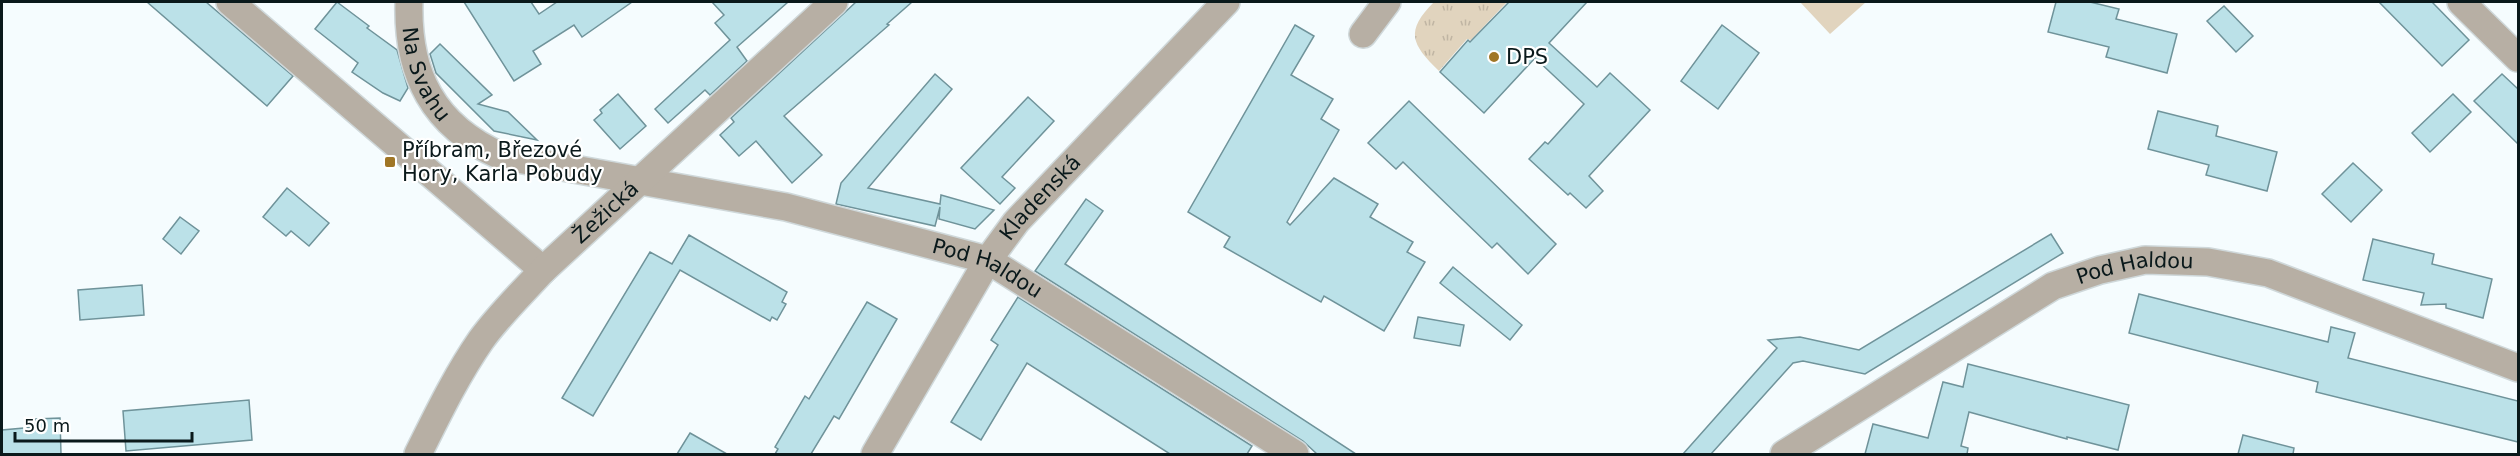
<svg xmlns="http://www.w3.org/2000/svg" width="2520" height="456" font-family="'DejaVu Sans',sans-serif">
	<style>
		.grass { fill: url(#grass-tufts) }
		.pitch { fill: #e1d4be }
		.building { fill: #bbe1e8; stroke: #6f939a; stroke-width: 1.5 }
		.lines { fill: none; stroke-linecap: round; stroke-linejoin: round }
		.street-casing { stroke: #cfd8da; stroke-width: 30 }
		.street { stroke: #b7afa4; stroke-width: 27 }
		.poi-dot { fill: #a07626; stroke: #fff; stroke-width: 2 }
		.labels { text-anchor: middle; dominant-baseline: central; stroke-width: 4.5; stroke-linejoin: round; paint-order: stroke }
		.poi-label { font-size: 21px; fill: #0a191b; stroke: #fff; text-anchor: start }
		.street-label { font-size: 21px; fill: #0a191b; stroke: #fff }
	</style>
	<defs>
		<pattern id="grass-tufts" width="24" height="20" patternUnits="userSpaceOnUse" patternTransform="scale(1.5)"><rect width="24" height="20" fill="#e1d4be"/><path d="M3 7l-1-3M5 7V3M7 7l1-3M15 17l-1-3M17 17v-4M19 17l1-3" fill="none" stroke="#c0b5a3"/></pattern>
	</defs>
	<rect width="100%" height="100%" fill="#f5fcfe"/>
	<path class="grass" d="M1434 2H1507L1471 40 1467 39 1439 71C1411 44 1405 31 1434 2Z"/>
	<path class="pitch" d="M1800 2H1866L1830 34Z"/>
	<g class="building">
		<path d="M147 2H206L293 76 267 106Z"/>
		<path d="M337 2 369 26 367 28 397 50 408 88 400 101 383 93 352 72 358 63 315 29Z"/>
		<path d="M464 2H531L539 14 557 2H632L582 37 574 25 533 51 541 64 514 81Z"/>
		<path d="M712 2H788L737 47 747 61 710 95 705 90 668 123 655 109 730 40 715 23 724 15Z"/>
		<path d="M856 2H912L887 24 889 25 784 116 822 155 792 183 756 141 739 156 720 135 734 122 731 118Z"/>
		<path d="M1509 2H1587L1549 43 1597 87 1610 73 1650 110 1589 176 1603 191 1586 208 1570 193 1568 195 1529 159 1545 142 1548 144 1584 104 1535 58 1484 113 1440 72 1468 40 1470 42Z"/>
		<path d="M2056 2H2090L2119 9 2116 19 2177 34 2167 73 2106 57 2109 47 2048 32Z"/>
		<path d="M2379 2H2432L2469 40 2442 66Z"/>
		<path d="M2224 6 2253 36 2236 52 2207 21Z"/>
		<path d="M1295 25 1314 36 1291 75 1333 99 1321 119 1339 130 1287 222 1290 225 1334 178 1378 204 1370 217 1413 242 1407 252 1425 262 1384 331 1324 296 1321 302 1224 247 1230 237 1188 212Z"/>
		<path d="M1722 25 1759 53 1718 109 1681 81Z"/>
		<path d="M440 44 492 95 478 104 508 112 537 140 494 131 436 73 430 54Z"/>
		<path d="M935 74 952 89 868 188 940 204 941 195 994 210 975 229 939 219 940 207 935 226 836 204 841 183Z"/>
		<path d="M2502 74 2518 89V144L2474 101Z"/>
		<path d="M618 94 646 126 620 149 594 120 602 113 600 110Z"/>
		<path d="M2453 94 2471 112 2430 152 2412 133Z"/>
		<path d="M1028 97 1054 121 1002 177 1015 188 1000 204 961 168Z"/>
		<path d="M1409 101 1556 244 1528 274 1497 243 1492 248 1403 162 1396 169 1368 143Z"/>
		<path d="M2158 111 2218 126 2216 136 2277 152 2267 191 2206 175 2209 165 2148 149Z"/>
		<path d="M2353 163 2382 190 2351 222 2322 194Z"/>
		<path d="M287 188 329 223 309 246 291 231 286 236 263 217Z"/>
		<path d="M1086 199 1103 211 1065 264 1356 454H1317L1303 441 1035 271Z"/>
		<path d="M180 217 199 231 181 254 163 239Z"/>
		<path d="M2051 234 2063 253 1865 374 1803 361 1793 363 1711 454H1683L1777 348 1768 340 1800 337 1859 350Z"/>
		<path d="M689 235 787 292 782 302 786 304 777 320 772 317 770 321 680 270 593 416 562 398 650 252 672 264Z"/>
		<path d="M2373 239 2434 254 2432 264 2492 279 2483 318 2446 308V304L2421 305 2424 293 2363 280Z"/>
		<path d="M1453 267 1522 325 1510 340 1440 283Z"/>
		<path d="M142 285 144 315 80 320 78 290Z"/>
		<path d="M2139 294 2328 342 2331 327 2355 333 2348 358 2518 401V442L2316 392 2318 382 2129 333Z"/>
		<path d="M1018 297 1252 446 1247 454H1170L1027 363 981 440 951 422 998 345 991 340Z"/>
		<path d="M867 302 897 319 839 419 834 416 811 454H775L778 449 775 447 805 396 809 399Z"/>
		<path d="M1418 317 1464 325 1460 346 1414 338Z"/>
		<path d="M1968 364 2129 405 2118 450 2067 437V439L1969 412 1961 446 1968 448 1967 454H1865L1873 424 1928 438 1943 382 1963 387Z"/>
		<path d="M249 400 252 440 126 451 123 411Z"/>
		<path d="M60 418 61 454H2V430L35 427V419Z"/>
		<path d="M690 433 727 454H677Z"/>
		<path d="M2243 435 2294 448 2293 454H2238Z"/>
	</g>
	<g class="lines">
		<defs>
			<g id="street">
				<path d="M230 2 543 270"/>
				<path id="s1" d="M409 2C407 74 433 126 501 156L786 207 988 260 1295 454"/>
				<path d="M2461 2 2518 58"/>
				<path d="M1363 34 1387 2"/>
				<path id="s2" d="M418 454C437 416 456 376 481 340 499 315 522 293 543 270L834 2"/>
				<path id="s3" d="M875 454 988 260 1016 222 1226 2"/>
				<path id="s4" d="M1784 454 2053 286 2100 270 2145 260 2208 262 2268 273 2518 368"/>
			</g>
		</defs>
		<use href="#street" class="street-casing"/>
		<use href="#street" class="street"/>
	</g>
	<g class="poi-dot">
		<circle cx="1494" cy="57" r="6"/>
		<rect x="384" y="156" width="12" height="12" rx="3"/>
	</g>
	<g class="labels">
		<g class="poi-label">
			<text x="1506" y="57">DPS</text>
			<text x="402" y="150">Příbram, Březové<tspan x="402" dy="24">Hory, Karla Pobudy</tspan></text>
		</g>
		<g class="street-label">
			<text stroke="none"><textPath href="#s1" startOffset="75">Na Svahu</textPath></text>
			<text stroke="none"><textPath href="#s3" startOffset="306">Kladenská</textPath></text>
			<text stroke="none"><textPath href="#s2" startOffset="309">Žežická</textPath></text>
			<text stroke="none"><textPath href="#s1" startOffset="693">Pod Haldou</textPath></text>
			<text stroke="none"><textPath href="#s4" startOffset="402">Pod Haldou</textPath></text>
		</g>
	</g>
	<rect width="2520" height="456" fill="none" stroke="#0a191b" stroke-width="6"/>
	<path d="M15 432v9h177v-9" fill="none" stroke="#0a191b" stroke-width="3"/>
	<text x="24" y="432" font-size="18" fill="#0a191b" stroke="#ffffff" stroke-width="4.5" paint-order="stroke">50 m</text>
</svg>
